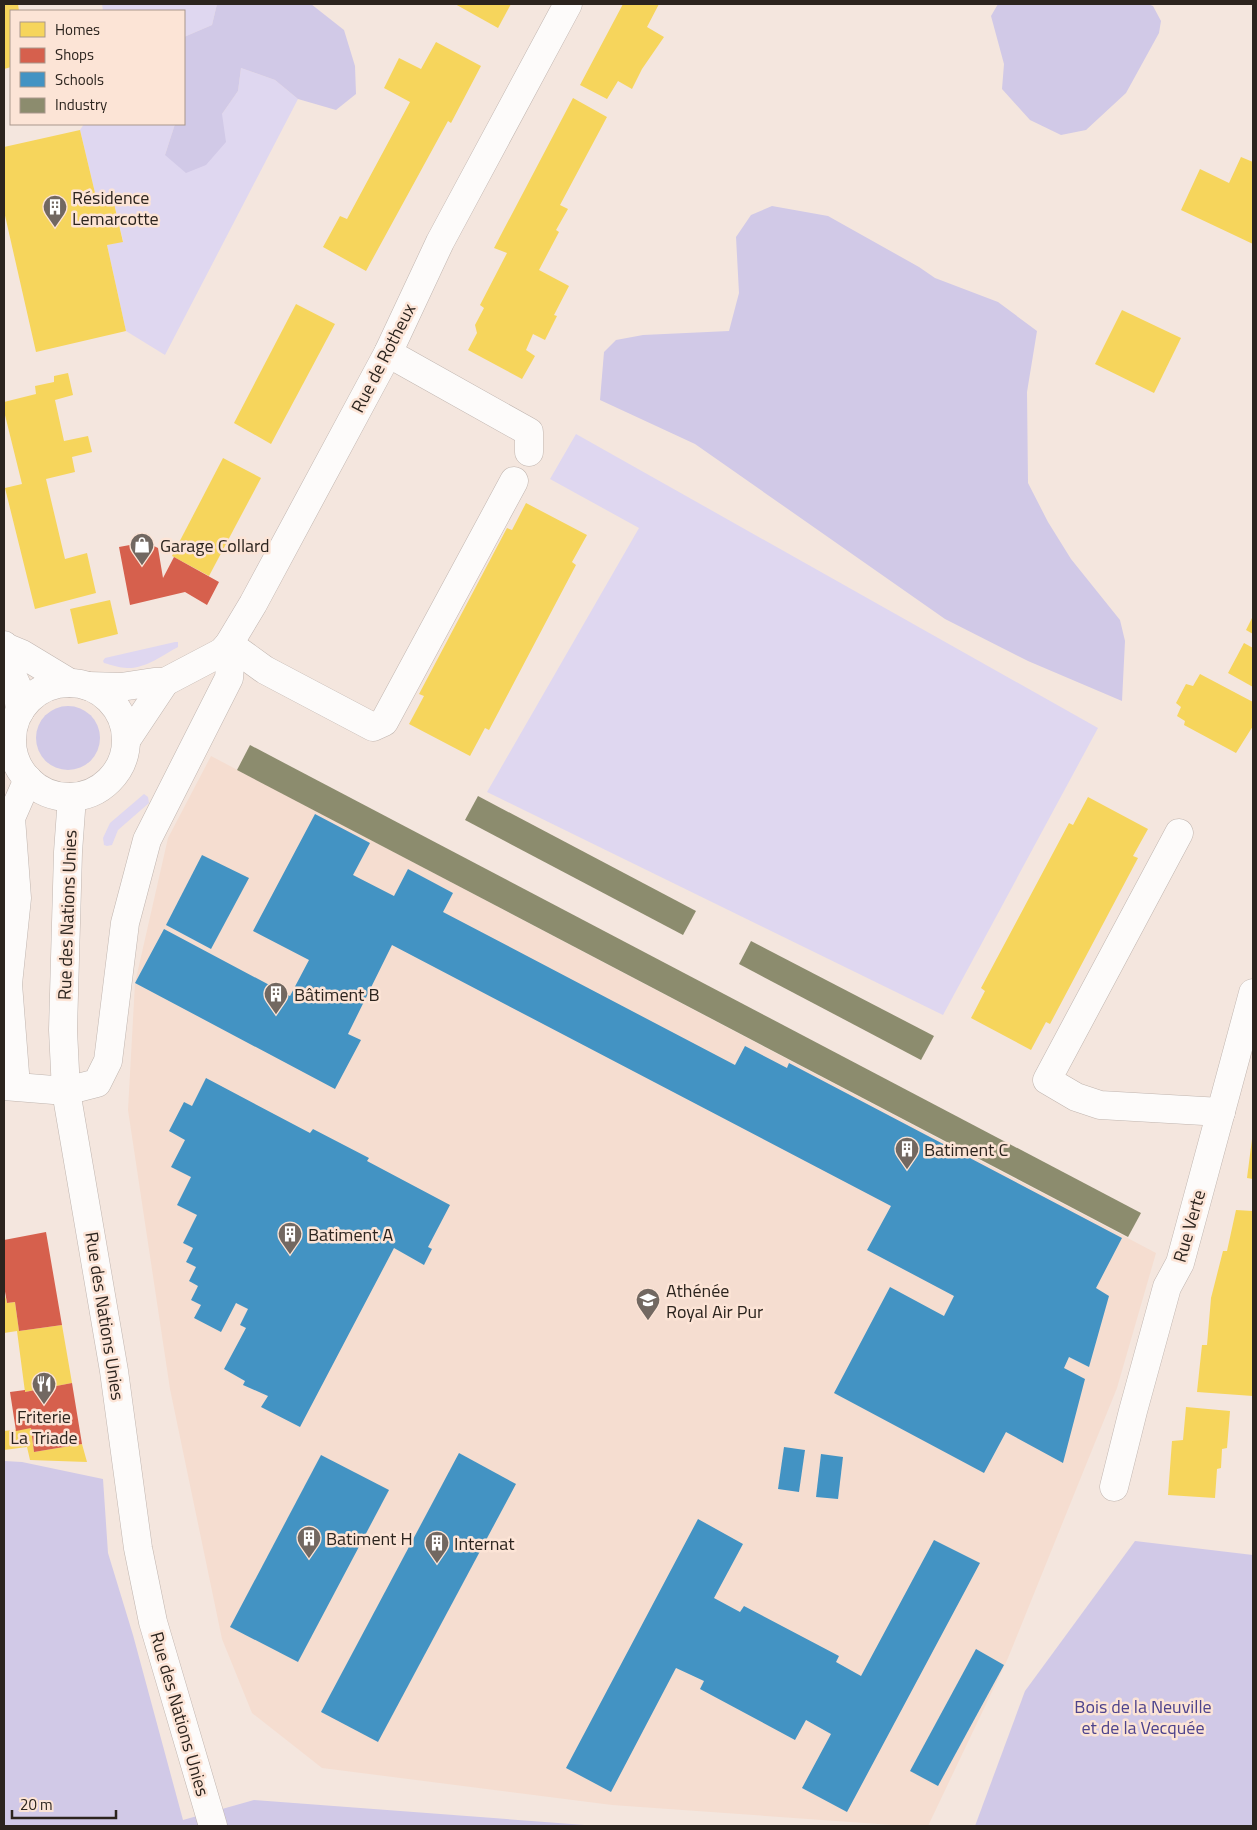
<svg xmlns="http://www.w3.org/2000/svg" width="1257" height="1830" font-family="'Titillium Web',sans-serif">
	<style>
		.built { fill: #f5ddd0 }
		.green { fill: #dfd7f0 }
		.forest { fill: #d1c9e7 }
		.homes { fill: #f6d55c }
		.shops { fill: #d6604d }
		.schools { fill: #4393c3 }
		.industry { fill: #8c8c6e }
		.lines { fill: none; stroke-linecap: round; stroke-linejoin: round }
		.minor-casing { stroke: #c0b5af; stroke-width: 29 }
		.minor { stroke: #fdfbfa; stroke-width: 28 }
		.labels { text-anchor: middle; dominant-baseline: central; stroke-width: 5; stroke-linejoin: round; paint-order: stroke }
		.poi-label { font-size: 18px; fill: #2c241e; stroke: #fce4d6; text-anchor: start }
		.street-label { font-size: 18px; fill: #2c241e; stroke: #fce4d6 }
		.park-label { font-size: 18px; fill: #4d438c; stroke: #fce4d6 }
	</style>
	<rect width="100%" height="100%" fill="#f4e6de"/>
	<path class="built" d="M211 756 1156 1253 1117 1388 1008 1658 928 1826H907L612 1805 322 1768 252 1713 222 1639 170 1389 128 1110 135 983 168 838Z"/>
	<g class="green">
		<path d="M102 4H217L212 25 184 37V11H103Z"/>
		<path d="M241 68 275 80 298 99 165 355 126 331 107 245 123 241 112 195 96 197 80 130 84 124H175L165 155 222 114 238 91Z"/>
		<path d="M576 434 1098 728 943 1015 487 792 639 528 550 479Z"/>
		<path d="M175 642H178V647C163 655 145 669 127 668 120 668 112 665 104 663L103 661 105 658Z"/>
		<path d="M144 794 148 797 149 803 118 830 112 845 107 846 104 845 103 838 110 823Z"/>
	</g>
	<g class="forest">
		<path d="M217 4H311L344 30 355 66 356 94 336 110 298 99 275 80 241 68 238 91 222 114 226 142 206 165 186 173 165 155 175 124H184V37L212 25Z"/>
		<path d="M998 4H1148L1153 6 1161 21 1159 33 1126 93 1086 130 1061 135 1030 120 1002 89 1004 64 991 16Z"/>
		<path d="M772 206 828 216 919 267 935 278 998 302 1037 331 1027 392 1028 483 1048 522 1071 559 1120 620 1125 641 1122 701 1028 661 945 619 695 444 600 400 604 352 616 340 643 335 729 331 739 293 736 237 751 215Z"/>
		<circle cx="68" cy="738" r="32"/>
		<path d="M4 1461 22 1462 103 1479 108 1553 133 1635 183 1820 254 1800 598 1826H4Z"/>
		<path d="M1135 1541 1253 1555V1826H975L1025 1691Z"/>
	</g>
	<g class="homes">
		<path d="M4 4H18L19 11H11V67L4 69Z"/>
		<path d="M455 4H511L498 28Z"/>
		<path d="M623 4H659L647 27 664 37 642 69 632 89 618 81 607 99 580 85Z"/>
		<path d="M436 42 481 66 451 123 448 121 366 271 323 247 340 216 347 219 410 102 384 88 399 58 421 69Z"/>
		<path d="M573 98 607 117 560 205 568 209 556 230 559 232 539 270 569 286 554 315 557 316 545 340 533 334 526 350 535 356 522 379 468 350 477 333 475 325 484 308 480 305 507 253 494 248Z"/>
		<path d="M80 130 96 197 112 195 123 242 107 245 126 331 36 352 4 211V147Z"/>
		<path d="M1241 157 1253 162V244L1181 210 1200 169 1229 183Z"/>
		<path d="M296 304 335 324 271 444 234 423Z"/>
		<path d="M1122 310 1181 338 1154 393 1095 364Z"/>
		<path d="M68 373 73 395 55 400 64 441 88 436 92 452 72 457 75 472 46 479 65 559 87 553 96 593 35 609 5 488 22 484 4 411V402L36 394 35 386 54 382V376Z"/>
		<path d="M223 458 261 478 209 576 172 556Z"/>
		<path d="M526 503 587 535 572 562 576 565 489 730 485 728 470 756 409 724 424 696 419 694 507 528 512 530Z"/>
		<path d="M110 600 118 634 78 644 70 609Z"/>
		<path d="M1253 616V634L1246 630Z"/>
		<path d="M1244 643 1253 648V687L1228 673Z"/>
		<path d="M1200 674 1253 702V726L1236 753 1184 725 1185 721 1177 716 1181 707 1176 703 1186 684 1193 686Z"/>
		<path d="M1088 797 1148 829 1133 856 1138 858 1050 1024 1046 1022 1031 1050 971 1018 985 991 981 988 1069 823 1073 825Z"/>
		<path d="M1252 1139H1253V1179L1247 1178Z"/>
		<path d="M1236 1210 1253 1211V1396L1197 1392 1202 1345H1207L1211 1298 1223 1251H1227Z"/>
		<path d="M4 1292 7 1303 15 1302 19 1331 62 1325 72 1383 25 1392 17 1331 4 1333Z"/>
		<path d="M1186 1407 1230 1411 1227 1448 1222 1449 1221 1468 1217 1469 1215 1498 1168 1495 1172 1441 1183 1440Z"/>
		<path d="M31 1428 34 1452 82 1444 87 1462 30 1460 27 1447 4 1450V1431Z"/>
	</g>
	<g class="shops">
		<path d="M146 542 158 548 163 578 174 557 219 582 207 605 185 592 130 605 119 547Z"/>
		<path d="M46 1232 62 1325 19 1331 15 1302 7 1303 4 1286V1240Z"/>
		<path d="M72 1383 82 1444 34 1452 31 1428 16 1431 10 1392 25 1390V1392Z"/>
	</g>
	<g class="schools">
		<path d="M315 814 370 843 353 875 394 896 408 869 453 893 443 912 735 1065 745 1046 787 1068 789 1063 1122 1238 1096 1288 1109 1296 1089 1367 1069 1357 1064 1368 1085 1379 1063 1463 1006 1432 984 1473 834 1393 890 1287 944 1316 954 1296 867 1250 891 1206 392 945 348 1034 361 1040 335 1089 135 983 164 929 290 996 309 960 253 931Z"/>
		<path d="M202 855 249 878 211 949 166 925Z"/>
		<path d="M206 1078 310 1133 313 1129 369 1158 367 1161 450 1205 428 1247 432 1249 424 1265 394 1248 300 1427 261 1407 268 1396 243 1385 245 1381 224 1369 246 1328 240 1325 248 1309 236 1303 221 1332 194 1318 201 1305 191 1300 198 1286 189 1281 196 1267 186 1262 193 1248 183 1243 197 1215 177 1205 191 1177 171 1167 185 1140 169 1131 184 1102 192 1106Z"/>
		<path d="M784 1447 805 1450 799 1492 778 1489Z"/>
		<path d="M459 1453 516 1484 378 1742 321 1712Z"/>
		<path d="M821 1454 843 1457 838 1499 816 1497Z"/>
		<path d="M321 1455 389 1490 298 1662 230 1627Z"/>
		<path d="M698 1519 743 1544 714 1598 740 1612 744 1606 839 1656 836 1662 861 1676 934 1540 980 1563 847 1812 802 1788 831 1734 806 1720 795 1740 700 1689 704 1681 676 1668 611 1792 566 1768Z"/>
		<path d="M976 1649 1004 1665 938 1786 910 1771Z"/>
	</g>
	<g class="industry">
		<path d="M250 745 1141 1213 1128 1237 237 770Z"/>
		<path d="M478 796 696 911 683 935 465 820Z"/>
		<path d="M751 941 934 1036 921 1060 739 964Z"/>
	</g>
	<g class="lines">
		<defs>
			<g id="minor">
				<path d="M388 353 529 432V452"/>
				<path d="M229 644 265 670 373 727 384 722 514 481"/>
				<path d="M4 645 6 661 17 686 20 711"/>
				<path d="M5 647 22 654 70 683"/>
				<circle cx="69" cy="740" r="57"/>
				<path d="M88 686 121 687 154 682H165L222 652 229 644 253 604 388 353 440 242 568 4"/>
				<path d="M127 739 165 682"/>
				<path d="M72 797 68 852 63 1030 66 1091 114 1371 138 1548 153 1622 213 1826"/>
				<path d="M1179 833 1047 1080 1076 1097 1100 1105 1221 1112"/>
				<path d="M4 1086 66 1091 97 1083 108 1061 125 923 147 840 229 678 230 666 222 652"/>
				<path d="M16 1086 8 984 17 898 11 818 28 779"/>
				<path d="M1114 1487 1133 1411 1167 1287 1180 1263 1253 993"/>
			</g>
		</defs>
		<use href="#minor" class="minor-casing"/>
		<use href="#minor" class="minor"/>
	</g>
	<defs>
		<symbol id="building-pin" viewBox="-11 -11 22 30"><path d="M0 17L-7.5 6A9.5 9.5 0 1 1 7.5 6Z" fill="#726861" stroke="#fce4d6"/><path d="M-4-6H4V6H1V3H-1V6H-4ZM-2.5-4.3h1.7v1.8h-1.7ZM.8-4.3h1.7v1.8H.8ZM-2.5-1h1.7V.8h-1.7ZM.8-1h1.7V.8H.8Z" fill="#fff"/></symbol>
		<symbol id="shop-pin" viewBox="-11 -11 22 30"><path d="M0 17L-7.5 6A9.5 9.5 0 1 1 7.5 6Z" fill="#726861" stroke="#fce4d6"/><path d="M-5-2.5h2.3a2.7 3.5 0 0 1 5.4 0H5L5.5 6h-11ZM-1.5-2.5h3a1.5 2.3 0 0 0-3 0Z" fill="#fff"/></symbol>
		<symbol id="school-pin" viewBox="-11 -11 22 30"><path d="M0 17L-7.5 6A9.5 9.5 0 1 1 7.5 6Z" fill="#726861" stroke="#fce4d6"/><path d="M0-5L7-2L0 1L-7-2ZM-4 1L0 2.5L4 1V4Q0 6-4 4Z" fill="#fff"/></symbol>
		<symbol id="restaurant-pin" viewBox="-11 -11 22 30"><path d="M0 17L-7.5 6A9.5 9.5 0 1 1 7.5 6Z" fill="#726861" stroke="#fce4d6"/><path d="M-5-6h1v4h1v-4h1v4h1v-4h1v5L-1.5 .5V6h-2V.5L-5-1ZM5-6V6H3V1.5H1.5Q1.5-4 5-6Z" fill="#fff"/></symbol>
	</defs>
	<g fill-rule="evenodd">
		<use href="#building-pin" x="41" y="193" width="28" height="38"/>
		<use href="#shop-pin" x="128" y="531" width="28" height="38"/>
		<use href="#building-pin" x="262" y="980" width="28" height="38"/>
		<use href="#building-pin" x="893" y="1135" width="28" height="38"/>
		<use href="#building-pin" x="276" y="1220" width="28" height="38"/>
		<use href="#school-pin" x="634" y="1286" width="28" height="38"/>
		<use href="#restaurant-pin" x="30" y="1370" width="28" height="38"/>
		<use href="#building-pin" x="295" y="1524" width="28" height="38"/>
		<use href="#building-pin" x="423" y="1529" width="28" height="38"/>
	</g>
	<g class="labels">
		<g class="poi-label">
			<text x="72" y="197">Résidence<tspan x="72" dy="21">Lemarcotte</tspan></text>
			<text x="160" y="545">Garage Collard</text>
			<text x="294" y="994">Bâtiment B</text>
			<text x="924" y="1149">Batiment C</text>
			<text x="308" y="1234">Batiment A</text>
			<text x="666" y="1290">Athénée<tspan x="666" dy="21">Royal Air Pur</tspan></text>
			<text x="44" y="1416" text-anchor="middle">Friterie<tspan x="44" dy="21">La Triade</tspan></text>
			<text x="326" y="1538">Batiment H</text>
			<text x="454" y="1543">Internat</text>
		</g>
		<g class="street-label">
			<text transform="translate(383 358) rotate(-63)">Rue de Rotheux</text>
			<text transform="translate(67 915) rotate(-88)">Rue des Nations Unies</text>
			<text transform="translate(1189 1226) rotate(-74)">Rue Verte</text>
			<text transform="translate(105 1316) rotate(81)">Rue des Nations Unies</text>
			<text transform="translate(180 1714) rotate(74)">Rue des Nations Unies</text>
		</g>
		<g class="park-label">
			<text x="1143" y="1706">Bois de la Neuville<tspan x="1143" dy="21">et de la Vecquée</tspan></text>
		</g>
	</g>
	<rect width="1257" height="1830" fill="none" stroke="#2c241e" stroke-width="10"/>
	<rect x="10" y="10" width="175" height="115" fill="#fce4d6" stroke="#a9978c"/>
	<rect x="20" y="22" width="25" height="15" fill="#f6d55c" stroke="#a9978c"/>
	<text x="55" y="35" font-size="15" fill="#2c241e">Homes</text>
	<rect x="20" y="48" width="25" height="15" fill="#d6604d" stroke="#a9978c"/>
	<text x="55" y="60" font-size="15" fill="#2c241e">Shops</text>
	<rect x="20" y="72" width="25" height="15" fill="#4393c3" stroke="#a9978c"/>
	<text x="55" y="85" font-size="15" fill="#2c241e">Schools</text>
	<rect x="20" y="98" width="25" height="15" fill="#8c8c6e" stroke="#a9978c"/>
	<text x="55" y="110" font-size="15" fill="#2c241e">Industry</text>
	<path d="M12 1810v8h104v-8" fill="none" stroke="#2c241e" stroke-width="2.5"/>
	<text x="20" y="1810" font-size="15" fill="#2c241e" stroke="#fce4d6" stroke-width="4" paint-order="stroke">20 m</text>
</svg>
